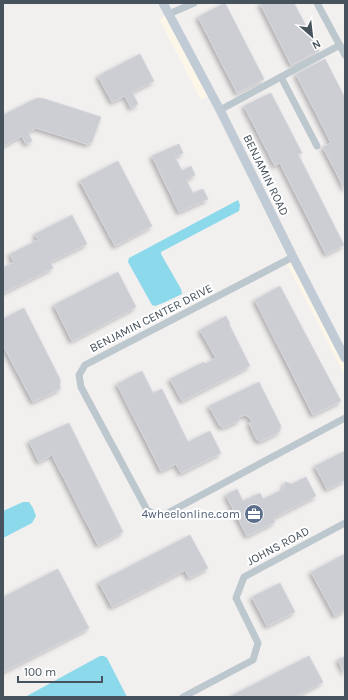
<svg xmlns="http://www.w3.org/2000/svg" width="348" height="700" font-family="Karla,sans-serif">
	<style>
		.commercial { fill: #fcf6e9 }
		.water { fill: #8bd9eb }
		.building { fill: #ccced4; stroke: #d3d5db; filter: url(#shadow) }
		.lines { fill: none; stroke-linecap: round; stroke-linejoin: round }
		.street { stroke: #bdc7ce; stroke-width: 7 }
		.secondary { stroke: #c0cbd6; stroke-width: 9 }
		.labels { text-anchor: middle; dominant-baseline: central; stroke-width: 4; stroke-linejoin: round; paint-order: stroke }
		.street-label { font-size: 12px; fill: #47535c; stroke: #fff }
		.service-label { font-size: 12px; fill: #4e5e75; stroke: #fff; text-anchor: end }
	</style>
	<defs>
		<filter id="shadow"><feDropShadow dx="-2.5" dy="2.5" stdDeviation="2" flood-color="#0004"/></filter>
	</defs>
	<rect width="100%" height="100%" fill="#f2efef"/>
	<g class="commercial">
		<path d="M166 15 209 95 201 100 159 19Z"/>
		<path d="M292 261 345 364V376L287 264Z"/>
	</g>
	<g class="water">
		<path d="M238 200 240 205 239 211 161 252V254L181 289 182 294 163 303 155 306 152 305 128 262 129 258Z"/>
		<path d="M23 502H29L33 508 36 516 32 523 3 538V511Z"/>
		<path d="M100 656H104L107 658 127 697H25Z"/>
	</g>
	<g class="building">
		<path d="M225 3 264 79 237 93 198 17Z"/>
		<path d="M260 3H294L319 51 291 65Z"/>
		<path d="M140 54 154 81 132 92 138 104 131 108 125 96 112 102 98 76Z"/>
		<path d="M325 59 345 98V190L323 147 331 143 296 74Z"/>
		<path d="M271 93 302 153 298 154 344 245 326 254 280 163 275 166 244 106Z"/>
		<path d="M39 98 45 99 101 117 92 142 87 144 36 128 28 132 32 141 26 144 22 136 3 146V115L33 100Z"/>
		<path d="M179 144 183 153 175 157 182 171 191 166 195 175 186 180 193 193 203 189 208 199 179 212 152 156Z"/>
		<path d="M118 161 152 226 115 246 80 181Z"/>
		<path d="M72 215 87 244 50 262 53 268 3 293V268L14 262 10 254 38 240 35 234Z"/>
		<path d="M118 272 136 307 72 341 54 305Z"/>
		<path d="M280 286 341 401 313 415 255 300Z"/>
		<path d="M24 308 60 379V389L33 402 3 345V319Z"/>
		<path d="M226 316 230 324H229L250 366 182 401 170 379 204 362 205 364 216 358 200 330Z"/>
		<path d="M142 371 153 393 162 389 188 442 210 431 221 453 181 473 176 464 161 471 117 384Z"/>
		<path d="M259 382 281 426 279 432 261 441 257 440 249 423 252 422 249 417 245 415 239 417 240 420 227 426 223 427 220 426 209 406Z"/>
		<path d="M69 423 123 532 98 545 52 455 39 462 29 441Z"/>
		<path d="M345 451V480L327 489 315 466Z"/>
		<path d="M306 477 316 496 273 518 275 522 247 536 226 495 237 489 243 501 260 493 263 499 284 489 285 482 292 484Z"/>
		<path d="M190 535 208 568 189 578 185 570 112 607 99 582Z"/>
		<path d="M345 554V610L335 616 311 572Z"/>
		<path d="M58 569 89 628 3 672V597Z"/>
		<path d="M280 583 295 612 267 626 252 597Z"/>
		<path d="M309 656 323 682 294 697H229Z"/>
		<path d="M345 656V674L338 660Z"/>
	</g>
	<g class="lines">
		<g class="street">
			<path d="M317 3 345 55"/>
			<path d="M169 14 194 3"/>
			<path d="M281 77 317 146"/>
			<path d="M220 110 340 45"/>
			<path d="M293 257 85 365 79 375 81 387 147 510 156 515 166 514 345 418"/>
			<path d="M183 697 253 660 258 643 236 598 244 577 345 523"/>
		</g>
		<path class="secondary" d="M163 3 220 110 293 257 345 358"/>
	</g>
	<defs>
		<symbol id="office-disc" viewBox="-11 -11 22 22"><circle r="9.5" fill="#5c6f8a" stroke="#fff"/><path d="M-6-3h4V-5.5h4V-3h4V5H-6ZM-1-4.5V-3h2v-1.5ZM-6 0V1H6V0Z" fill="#fff"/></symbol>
	</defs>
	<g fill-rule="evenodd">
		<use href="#office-disc" x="243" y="503" width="22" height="22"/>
	</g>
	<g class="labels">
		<g class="street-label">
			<text transform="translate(266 175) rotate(64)">BENJAMIN ROAD</text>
			<text transform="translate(151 318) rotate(-27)">BENJAMIN CENTER DRIVE</text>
			<text transform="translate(278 546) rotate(-28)">JOHNS ROAD</text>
		</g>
		<g class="service-label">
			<text x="240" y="514">4wheelonline.com</text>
		</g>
	</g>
	<rect width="348" height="700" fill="none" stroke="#47535c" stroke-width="8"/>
	<g transform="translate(312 36) rotate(152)" stroke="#ffffff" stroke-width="3" paint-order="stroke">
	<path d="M0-3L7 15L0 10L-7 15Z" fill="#47535c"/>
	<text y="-6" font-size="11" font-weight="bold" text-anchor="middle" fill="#47535c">N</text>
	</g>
	<path d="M18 676v6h84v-6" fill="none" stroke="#47535c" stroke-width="2"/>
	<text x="24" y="676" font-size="12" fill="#47535c" stroke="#ffffff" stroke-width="3" paint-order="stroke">100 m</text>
</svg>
